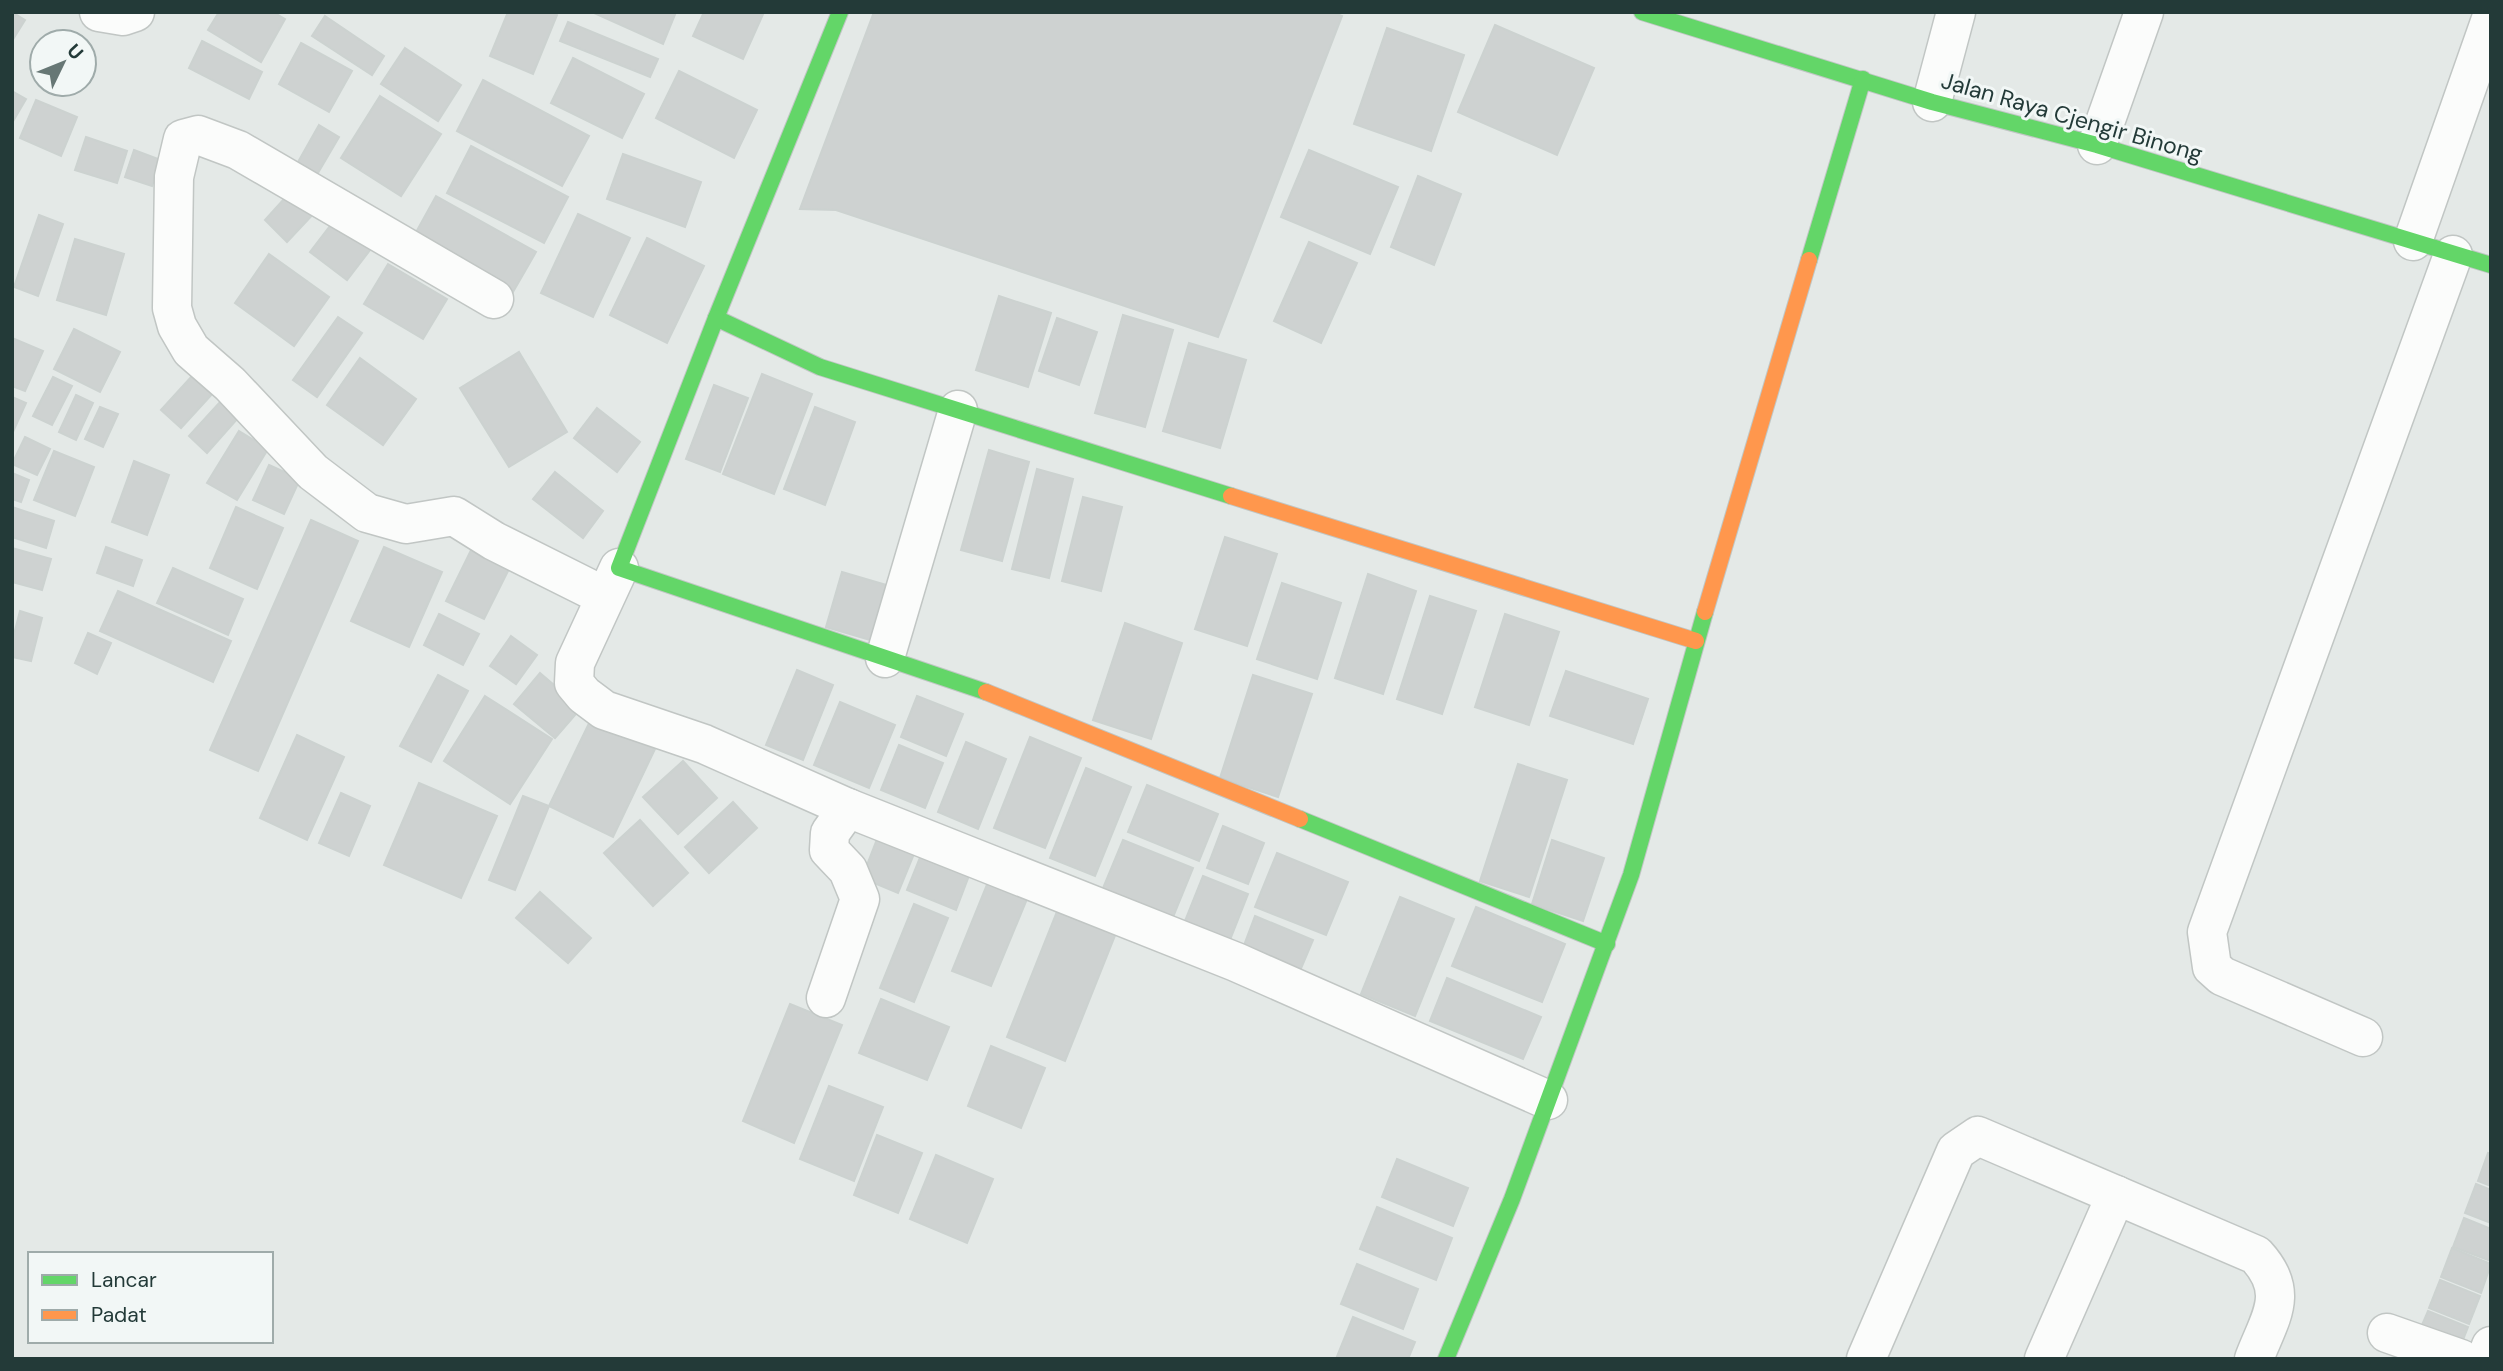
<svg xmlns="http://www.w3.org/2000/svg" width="2503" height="1371" font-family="'DM Sans',sans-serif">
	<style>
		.building { fill: #ced2d1; stroke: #ccd2d0; stroke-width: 2 }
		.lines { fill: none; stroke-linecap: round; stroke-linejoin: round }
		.street-casing { stroke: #c1c6c4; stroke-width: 41 }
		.fast-casing { stroke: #c0c6c4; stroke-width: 18 }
		.slow-casing { stroke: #c0c6c4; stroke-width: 18 }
		.street { stroke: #fbfcfb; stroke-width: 38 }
		.fast { stroke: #63d668; stroke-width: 16 }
		.slow { stroke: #ff974d; stroke-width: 16 }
		.labels { text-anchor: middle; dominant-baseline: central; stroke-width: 6; stroke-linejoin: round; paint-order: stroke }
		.street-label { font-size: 23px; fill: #233a38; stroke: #f2f7f6 }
	</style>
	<rect width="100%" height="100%" fill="#e4e9e7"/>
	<g class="building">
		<path d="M12 12 25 20 12 41Z"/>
		<path d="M219 12H273L285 19 261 62 208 30Z"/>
		<path d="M508 12H550L557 15 533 74 490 56Z"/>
		<path d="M592 12H676L663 44Z"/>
		<path d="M704 12H764L743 59 693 36Z"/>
		<path d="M874 12H1332L1342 16 1218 337 836 210 800 209Z"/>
		<path d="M325 16 384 56 372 75 312 36Z"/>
		<path d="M568 22 658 59 650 77 560 41Z"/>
		<path d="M1495 25 1594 68 1557 155 1458 112Z"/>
		<path d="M1387 28 1464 55 1431 151 1354 124Z"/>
		<path d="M202 41 262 72 249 99 189 68Z"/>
		<path d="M301 43 352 71 329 112 279 84Z"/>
		<path d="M84 46 94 52 84 67Z"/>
		<path d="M405 48 461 85 438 121 381 84Z"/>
		<path d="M573 58 644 94 622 138 551 103Z"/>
		<path d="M679 71 757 110 734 158 656 118Z"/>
		<path d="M483 80 589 136 562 186 457 131Z"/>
		<path d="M12 91 26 99 12 123Z"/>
		<path d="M380 96 441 134 401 196 341 158Z"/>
		<path d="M36 100 77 117 61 156 20 138Z"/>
		<path d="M319 125 339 137 312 183 293 171Z"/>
		<path d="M86 137 127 151 117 183 75 170Z"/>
		<path d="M471 146 568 197 544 243 447 193Z"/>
		<path d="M134 150 161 160 152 186 125 177Z"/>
		<path d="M1309 150 1398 187 1370 254 1281 217Z"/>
		<path d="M623 154 701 182 685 227 607 199Z"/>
		<path d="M1418 176 1461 194 1434 265 1391 247Z"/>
		<path d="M294 188 317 210 287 242 265 220Z"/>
		<path d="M436 196 536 252 509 299 410 243Z"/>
		<path d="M340 213 377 241 347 280 310 252Z"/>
		<path d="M578 214 630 238 593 317 541 293Z"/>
		<path d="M39 215 63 224 38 296 14 287Z"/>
		<path d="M647 238 704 266 667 343 610 315Z"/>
		<path d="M75 239 124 254 106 315 57 300Z"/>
		<path d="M1309 242 1357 263 1321 343 1274 321Z"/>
		<path d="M269 254 329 297 294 346 235 303Z"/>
		<path d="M388 264 447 299 423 339 364 304Z"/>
		<path d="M999 296 1051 313 1028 387 976 370Z"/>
		<path d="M1123 315 1173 330 1145 427 1095 413Z"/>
		<path d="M338 317 362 333 317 397 293 380Z"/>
		<path d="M1057 318 1097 332 1079 385 1039 371Z"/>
		<path d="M74 329 120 352 100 392 54 369Z"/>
		<path d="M12 338 43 351 25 391 12 386Z"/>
		<path d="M1189 343 1246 360 1220 448 1163 431Z"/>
		<path d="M519 352 567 432 509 467 460 388Z"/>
		<path d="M360 358 416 399 383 445 327 405Z"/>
		<path d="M762 374 812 394 774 494 723 474Z"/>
		<path d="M193 375 213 393 181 428 161 410Z"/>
		<path d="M53 377 72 386 52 425 33 416Z"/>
		<path d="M714 385 748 398 720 472 686 459Z"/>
		<path d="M76 395 93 403 76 440 59 432Z"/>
		<path d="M12 397 26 403 12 434Z"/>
		<path d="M221 401 238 418 207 453 189 436Z"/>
		<path d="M100 407 118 414 103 447 85 439Z"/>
		<path d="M815 407 855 422 825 505 784 489Z"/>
		<path d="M597 408 640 442 617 472 574 438Z"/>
		<path d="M239 431 268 449 237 500 207 483Z"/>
		<path d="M25 437 50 449 37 475 12 464Z"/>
		<path d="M989 450 1029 462 1002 561 961 550Z"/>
		<path d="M54 451 94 467 75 516 34 500Z"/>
		<path d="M134 461 169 475 147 535 112 522Z"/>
		<path d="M269 465 300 479 284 514 253 500Z"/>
		<path d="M1037 469 1073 479 1049 578 1012 569Z"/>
		<path d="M555 472 603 511 583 538 533 499Z"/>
		<path d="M12 473 29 480 21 502 12 499Z"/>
		<path d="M1083 497 1122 507 1101 591 1062 581Z"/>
		<path d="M12 507 54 521 46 548 12 537Z"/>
		<path d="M236 507 283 528 257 589 210 568Z"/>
		<path d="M311 520 358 541 258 771 210 750Z"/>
		<path d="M1225 537 1277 554 1247 646 1195 629Z"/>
		<path d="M473 546 511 565 484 619 446 601Z"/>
		<path d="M106 547 142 560 133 586 97 573Z"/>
		<path d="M384 547 442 572 409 647 351 621Z"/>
		<path d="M12 548 51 559 42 590 12 582Z"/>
		<path d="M173 568 243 599 228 635 157 603Z"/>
		<path d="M842 572 893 587 877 642 826 627Z"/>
		<path d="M1368 574 1416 591 1383 694 1335 678Z"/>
		<path d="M1282 583 1341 603 1317 679 1257 659Z"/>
		<path d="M118 591 231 641 213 682 100 631Z"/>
		<path d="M1430 596 1476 611 1442 714 1397 699Z"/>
		<path d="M20 611 42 618 31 661 12 657V642Z"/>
		<path d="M439 614 479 634 463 665 424 645Z"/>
		<path d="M1505 614 1559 632 1529 725 1475 707Z"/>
		<path d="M1125 623 1182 643 1151 739 1093 720Z"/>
		<path d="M88 633 111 643 97 674 75 663Z"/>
		<path d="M511 636 537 655 516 684 490 666Z"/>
		<path d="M797 670 833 685 803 760 766 745Z"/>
		<path d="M1566 671 1648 699 1633 744 1550 716Z"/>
		<path d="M540 673 581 708 555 738 514 704Z"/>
		<path d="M438 675 468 691 431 762 400 746Z"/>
		<path d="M1253 675 1312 694 1278 797 1220 778Z"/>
		<path d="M485 696 552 739 510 804 444 761Z"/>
		<path d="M917 696 963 714 946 756 901 737Z"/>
		<path d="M840 702 895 725 869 788 814 765Z"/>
		<path d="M592 717 655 749 613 837 549 806Z"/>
		<path d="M297 735 344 757 307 840 260 818Z"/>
		<path d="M1030 737 1081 758 1045 848 994 828Z"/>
		<path d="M966 742 1006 759 978 829 938 812Z"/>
		<path d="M899 745 943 763 925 808 881 790Z"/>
		<path d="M683 761 717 798 678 834 643 797Z"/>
		<path d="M1518 764 1567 780 1529 897 1480 881Z"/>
		<path d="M1086 768 1131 787 1095 876 1050 858Z"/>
		<path d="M419 783 497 816 461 898 384 865Z"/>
		<path d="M1147 785 1218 814 1199 861 1128 832Z"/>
		<path d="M341 793 370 806 349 856 319 843Z"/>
		<path d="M523 796 549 806 515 890 489 880Z"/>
		<path d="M733 802 757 828 709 873 685 847Z"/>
		<path d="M640 820 688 873 653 906 604 853Z"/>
		<path d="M1223 826 1264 843 1248 884 1207 868Z"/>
		<path d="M879 834 916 849 898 893 862 878Z"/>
		<path d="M1123 840 1193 868 1171 922 1101 893Z"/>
		<path d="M1552 840 1604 858 1583 921 1532 904Z"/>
		<path d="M925 845 973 865 956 910 907 890Z"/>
		<path d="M1277 853 1348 882 1326 935 1255 907Z"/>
		<path d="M1203 876 1248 894 1228 945 1183 926Z"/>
		<path d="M988 882 1027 899 991 986 952 971Z"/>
		<path d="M540 892 591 938 568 963 516 918Z"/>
		<path d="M1400 897 1454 919 1415 1016 1361 994Z"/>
		<path d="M914 904 948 918 914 1002 880 988Z"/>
		<path d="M1476 907 1565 944 1542 1002 1452 966Z"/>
		<path d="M1058 909 1116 933 1065 1061 1007 1037Z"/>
		<path d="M1255 916 1313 940 1297 978 1240 956Z"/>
		<path d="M1447 978 1541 1017 1523 1059 1430 1021Z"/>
		<path d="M881 999 949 1027 927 1080 859 1053Z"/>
		<path d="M790 1004 842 1025 794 1143 743 1121Z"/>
		<path d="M991 1046 1045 1068 1021 1128 968 1106Z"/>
		<path d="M829 1086 883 1107 854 1181 800 1159Z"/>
		<path d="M877 1135 922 1153 898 1213 854 1195Z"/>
		<path d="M2488 1153 2491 1154V1186L2478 1181Z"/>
		<path d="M936 1155 993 1179 967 1243 910 1219Z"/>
		<path d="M1397 1159 1468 1188 1453 1226 1382 1197Z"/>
		<path d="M2476 1184 2491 1190V1223L2465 1213Z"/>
		<path d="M1377 1207 1452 1238 1436 1280 1360 1249Z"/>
		<path d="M2464 1218 2491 1229V1261L2453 1247Z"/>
		<path d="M2452 1248 2491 1264 2481 1293 2441 1277Z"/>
		<path d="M1357 1264 1418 1289 1403 1329 1341 1304Z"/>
		<path d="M2440 1280 2480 1296 2469 1324 2429 1308Z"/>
		<path d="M2428 1311 2468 1327 2457 1355 2416 1339Z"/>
		<path d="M1353 1317 1415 1342 1408 1359H1336Z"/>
	</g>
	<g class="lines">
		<defs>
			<g id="street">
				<path d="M99 12 123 16 135 12"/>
				<path d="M1932 102 1956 12"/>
				<path d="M2097 145 2144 12"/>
				<path d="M2413 241 2491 19"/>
				<path d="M494 299 238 150 198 135 183 139 174 177 172 308 177 326 191 350 230 384 313 472 367 513 406 524 454 516 494 541 604 596"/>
				<path d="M619 568 575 663 574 683 584 695 604 710 704 744 848 808 1236 962 1548 1100"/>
				<path d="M885 658 958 410"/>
				<path d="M826 998 860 899 848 870 829 850 830 833 848 808"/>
				<path d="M2363 1037 2222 976 2212 967 2207 932 2453 255"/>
				<path d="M2387 1333 2461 1359"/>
				<path d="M1866 1359 1956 1151 1978 1136 2256 1255C2291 1293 2270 1317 2254 1359"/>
				<path d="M2044 1359 2116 1195"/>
				<path d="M2486 1359 2491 1346"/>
			</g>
			<g id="fast">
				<path d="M840 12 716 318 820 367 1231 496"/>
				<path d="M1642 12 1932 102 2097 145 2491 265"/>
				<path d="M1809 260 1863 79"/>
				<path d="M716 318 619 568 986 692"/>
				<path d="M1300 819 1607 944"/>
				<path d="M1446 1359 1512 1199 1631 875 1705 612"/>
			</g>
			<g id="slow">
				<path d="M1231 496 1696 641"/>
				<path d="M1705 612 1809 260"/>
				<path d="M986 692 1300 819"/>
			</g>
		</defs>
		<use href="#street" class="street-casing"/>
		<use href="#fast" class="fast-casing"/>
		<use href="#slow" class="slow-casing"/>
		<use href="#street" class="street"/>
		<use href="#fast" class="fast"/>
		<use href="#slow" class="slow"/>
	</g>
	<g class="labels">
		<g class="street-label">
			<text transform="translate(2072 117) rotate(16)">Jalan Raya Cjengir Binong</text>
		</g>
	</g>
	<rect width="2503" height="1371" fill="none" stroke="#233a38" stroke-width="28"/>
	<rect x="28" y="1252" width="245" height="91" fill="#f2f7f6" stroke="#9fabaa" stroke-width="2"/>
	<rect x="42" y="1275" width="35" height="10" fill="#63d668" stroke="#9fabaa" stroke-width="2"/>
	<text x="91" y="1287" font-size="21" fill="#233a38">Lancar</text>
	<rect x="42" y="1310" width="35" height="10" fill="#ff974d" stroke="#9fabaa" stroke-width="2"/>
	<text x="91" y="1322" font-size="21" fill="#233a38">Padat</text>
	<g transform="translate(63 63) rotate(47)"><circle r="33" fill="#f2f7f6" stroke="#9fabaa" stroke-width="2"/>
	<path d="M0-5L12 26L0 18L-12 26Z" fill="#677775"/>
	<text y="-10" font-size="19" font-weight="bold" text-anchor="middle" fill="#233a38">U</text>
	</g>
</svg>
